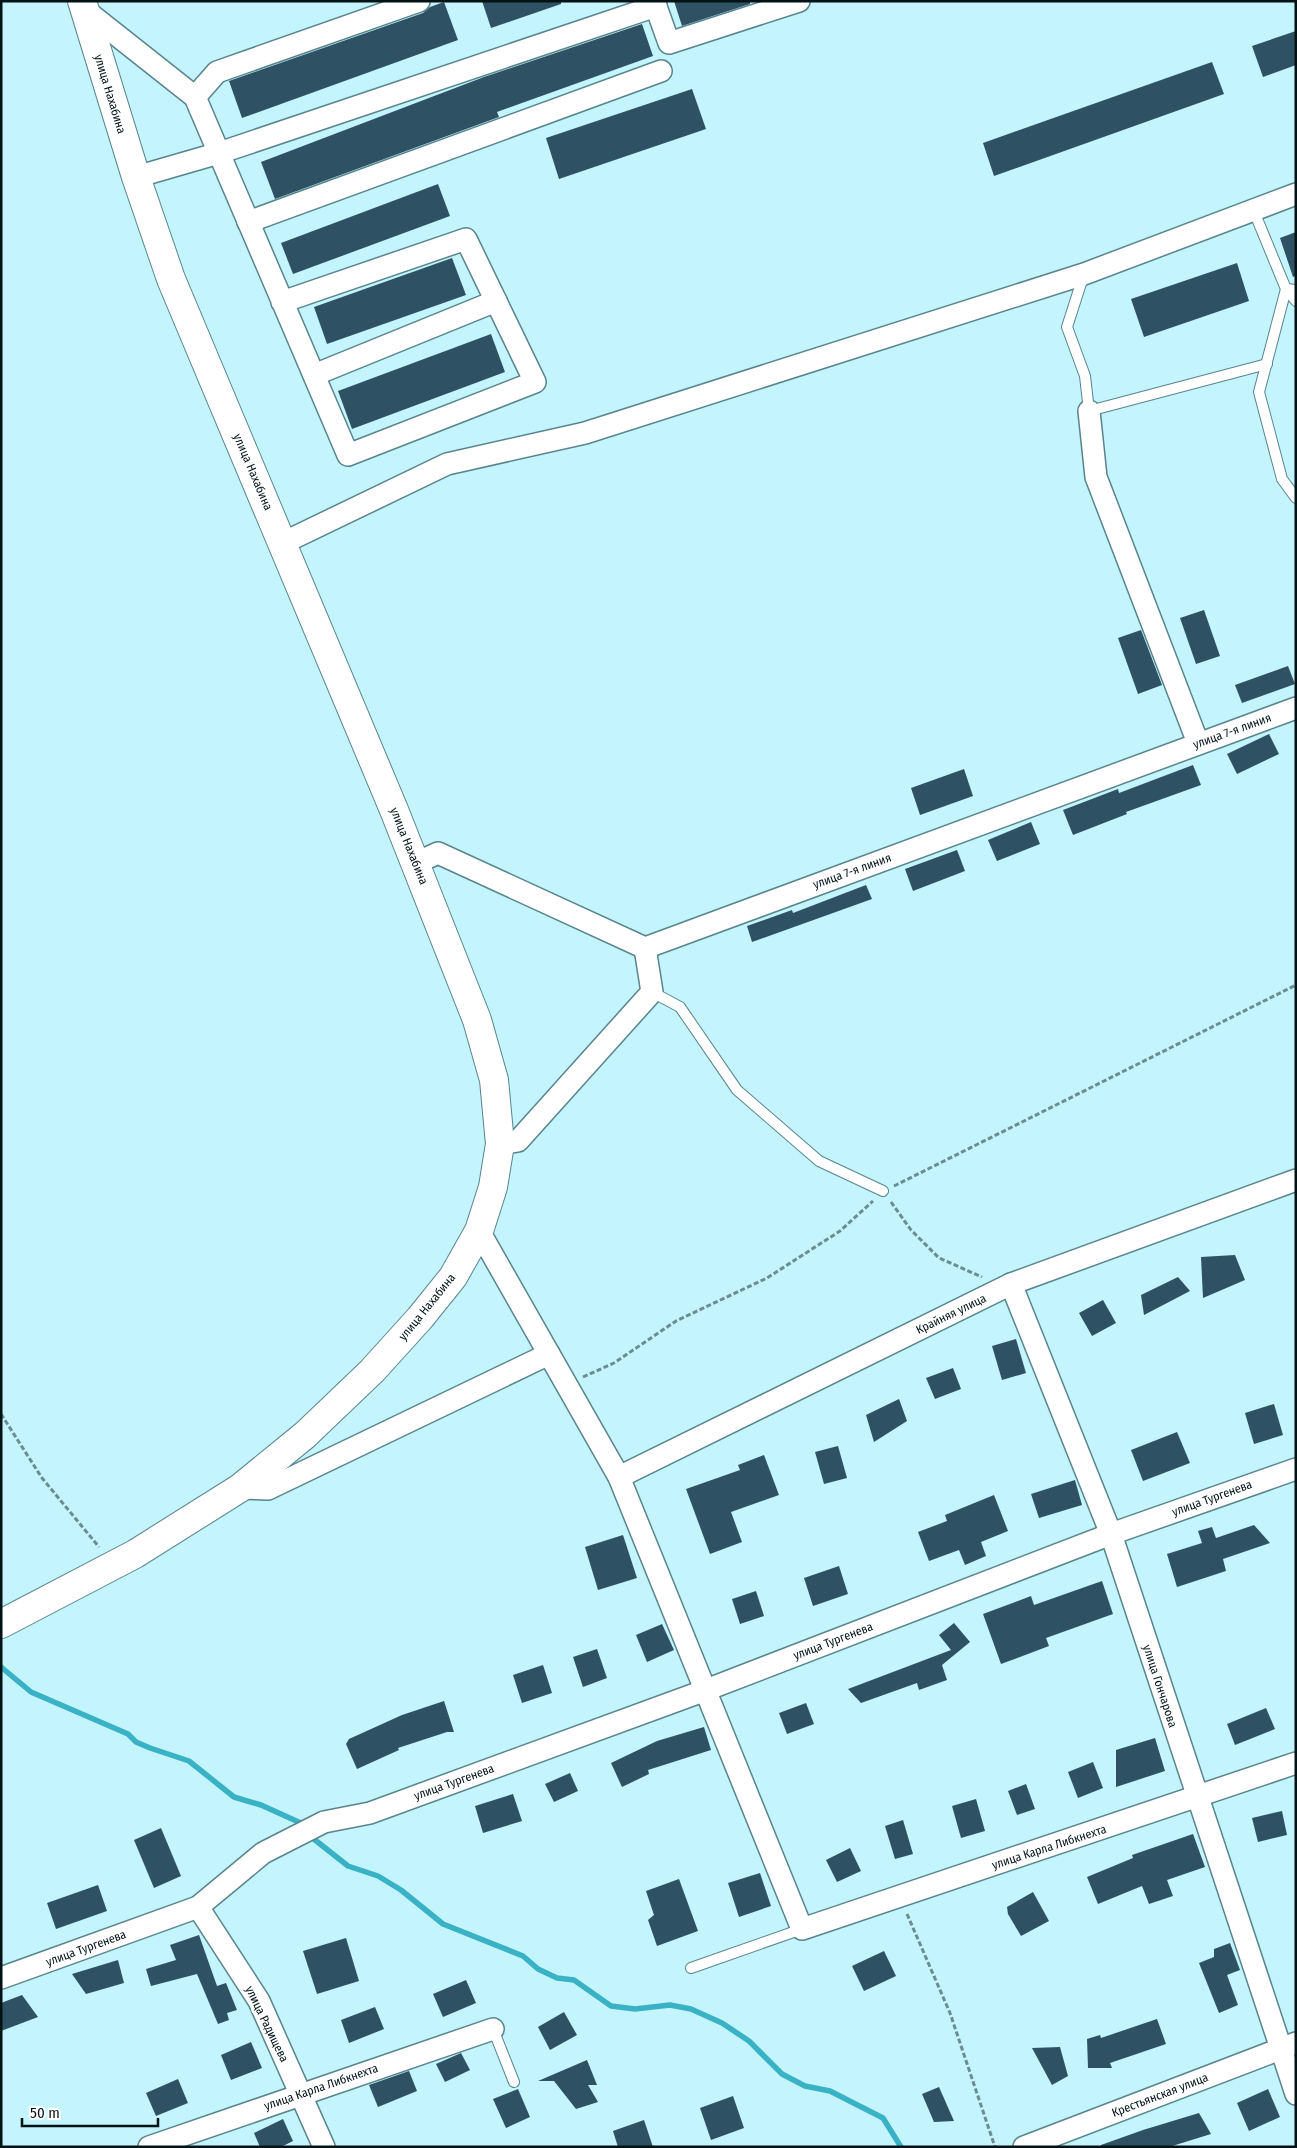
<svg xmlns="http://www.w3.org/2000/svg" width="1297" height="2148" font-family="'Fira Sans Condensed',sans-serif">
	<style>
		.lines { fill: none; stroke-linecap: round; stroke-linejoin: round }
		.stream { stroke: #3ab2c5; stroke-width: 5.5 }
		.building { fill: #2e5264 }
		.service-casing { stroke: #58858d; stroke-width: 12 }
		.minor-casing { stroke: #58858d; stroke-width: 24 }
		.secondary-casing { stroke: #58858d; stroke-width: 30 }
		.path { stroke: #6b8c92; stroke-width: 3; stroke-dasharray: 5 2.5; stroke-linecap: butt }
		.service { stroke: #fff; stroke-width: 10 }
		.minor { stroke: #fff; stroke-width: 21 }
		.secondary { stroke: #fff; stroke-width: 28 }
		.labels { text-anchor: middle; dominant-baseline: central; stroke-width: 5; stroke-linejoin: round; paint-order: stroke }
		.street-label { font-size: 12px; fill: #021215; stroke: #fff }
	</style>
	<rect width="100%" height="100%" fill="#c4f4fd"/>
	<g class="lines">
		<g class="stream">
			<path d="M1 1667 31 1692 128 1734 136 1742 150 1748 189 1761 234 1797 261 1805 303 1824"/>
			<path d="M310 1836 348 1866 378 1876 401 1890 443 1924 523 1956 538 1969 557 1978 574 1980 611 2006 635 2009 670 2005 691 2009 722 2023 749 2041 782 2074 805 2086 830 2091 883 2118 901 2147"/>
		</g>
	</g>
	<g class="building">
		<path d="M482 1H561V4L491 28Z"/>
		<path d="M674 1H750V4L682 26Z"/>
		<path d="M444 2 458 40 242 118 229 81 423 13 430 7Z"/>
		<path d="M642 24 653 56 497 112 499 117 275 199 261 162 484 77Z"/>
		<path d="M1296 31V65L1263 77 1252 46Z"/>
		<path d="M1212 62 1224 94 994 176 983 143Z"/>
		<path d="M692 89 706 129 559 179 546 138Z"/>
		<path d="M438 184 450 216 293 274 281 243Z"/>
		<path d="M1296 232V276L1293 277 1280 238Z"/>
		<path d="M452 258 466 295 327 344 314 307Z"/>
		<path d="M1237 263 1249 301 1144 337 1131 299Z"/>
		<path d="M491 334 505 372 352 429 338 391Z"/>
		<path d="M1204 610 1220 656 1196 664 1180 618Z"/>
		<path d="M1141 630 1162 685 1138 694 1118 638Z"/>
		<path d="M1288 666 1295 684 1242 703 1235 685Z"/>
		<path d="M1269 734 1279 754 1237 774 1227 754Z"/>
		<path d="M1193 765 1201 785 1126 812 1127 814 1073 835 1063 810 1118 789 1119 793Z"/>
		<path d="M964 769 973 796 920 815 911 788Z"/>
		<path d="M1031 822 1040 844 997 861 988 840Z"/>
		<path d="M957 850 965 871 913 891 905 869Z"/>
		<path d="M866 885 872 899 752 942 747 926 792 910 793 913Z"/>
		<path d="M1235 1255 1245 1280 1203 1298 1201 1257Z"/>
		<path d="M1178 1277 1190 1291 1144 1315 1141 1295Z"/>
		<path d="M1103 1300 1116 1323 1092 1336 1079 1313Z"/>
		<path d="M1016 1339 1026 1373 1002 1380 992 1346Z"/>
		<path d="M953 1368 961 1389 935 1399 926 1378Z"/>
		<path d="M899 1399 907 1421 874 1442 866 1415Z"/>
		<path d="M1274 1404 1283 1435 1254 1444 1245 1413Z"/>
		<path d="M1177 1432 1190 1463 1143 1481 1131 1450Z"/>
		<path d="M838 1446 847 1478 824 1484 815 1452Z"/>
		<path d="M764 1455 779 1495 731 1512 742 1542 710 1554 686 1489 740 1470 738 1465Z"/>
		<path d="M1075 1480 1082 1505 1039 1518 1031 1494Z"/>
		<path d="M994 1495 1008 1531 981 1542 986 1556 965 1565 959 1550 929 1561 918 1532 947 1521 945 1515Z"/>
		<path d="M1254 1525 1270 1543 1223 1559 1226 1571 1177 1587 1167 1554 1202 1543 1198 1531 1212 1527 1216 1538Z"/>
		<path d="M623 1535 637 1578 598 1590 585 1547Z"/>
		<path d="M839 1566 848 1594 813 1606 804 1578Z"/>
		<path d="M1102 1581 1113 1614 1046 1638 1049 1646 1001 1664 983 1614 1031 1596 1034 1605Z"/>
		<path d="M756 1591 764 1616 740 1624 732 1599Z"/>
		<path d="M954 1623 970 1642 942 1665 947 1680 919 1690 917 1683 861 1703 848 1689 951 1650 939 1635Z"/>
		<path d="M662 1624 674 1650 647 1662 636 1635Z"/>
		<path d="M597 1649 607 1678 583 1687 573 1657Z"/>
		<path d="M543 1665 552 1693 522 1703 513 1675Z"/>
		<path d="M444 1701 454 1732H447L398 1748 399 1750 357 1769 346 1744 349 1739 402 1715Z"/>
		<path d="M806 1703 814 1724 787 1734 779 1713Z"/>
		<path d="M1266 1708 1275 1729 1235 1745 1227 1724Z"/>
		<path d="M704 1727 711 1750 648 1770 649 1774 622 1787 611 1763 657 1741Z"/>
		<path d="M1155 1738 1165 1771 1116 1787V1750Z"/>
		<path d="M1093 1762 1103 1788 1078 1798 1068 1772Z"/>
		<path d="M570 1773 578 1791 554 1802 545 1784Z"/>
		<path d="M1026 1784 1035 1809 1017 1815 1008 1791Z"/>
		<path d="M513 1794 522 1821 483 1833 475 1806Z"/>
		<path d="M976 1799 985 1831 961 1838 952 1806Z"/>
		<path d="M1282 1811 1287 1835 1258 1842 1252 1818Z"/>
		<path d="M903 1820 913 1854 895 1859 885 1826Z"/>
		<path d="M161 1828 181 1876 154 1888 134 1840Z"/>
		<path d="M1193 1834 1205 1867 1167 1880 1173 1896 1149 1904 1142 1886 1098 1904 1087 1877 1133 1858 1132 1855Z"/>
		<path d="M850 1848 861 1871 837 1882 826 1860Z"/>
		<path d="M760 1873 771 1906 739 1917 728 1883Z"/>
		<path d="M679 1879 698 1931 657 1946 648 1920 654 1915 646 1891Z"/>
		<path d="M98 1885 107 1911 56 1929 47 1903Z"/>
		<path d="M1033 1892 1049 1921 1021 1936 1008 1914 1007 1907Z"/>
		<path d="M199 1935 217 1986 226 1983 237 2010 227 2013 229 2020 218 2024 197 1974 151 1986 146 1969 176 1960 170 1945Z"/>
		<path d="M346 1938 359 1981 317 1994 303 1951Z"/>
		<path d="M1230 1943 1240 1970 1227 1975 1238 2005 1219 2013 1199 1963 1214 1957V1949Z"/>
		<path d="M884 1951 896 1976 864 1991 852 1966Z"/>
		<path d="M118 1960 124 1983 86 1994 72 1974Z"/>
		<path d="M466 1980 476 2003 443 2017 433 1994Z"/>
		<path d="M22 1995 38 2017 1 2031V2003Z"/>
		<path d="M375 2007 384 2029 349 2043 341 2020Z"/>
		<path d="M564 2012 577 2035 550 2050 538 2027Z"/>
		<path d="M1157 2019 1166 2044 1110 2063 1112 2068H1088L1087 2039 1100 2035 1101 2038Z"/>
		<path d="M251 2042 262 2068 231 2080 221 2055Z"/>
		<path d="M1060 2047 1068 2076 1052 2085 1032 2048Z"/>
		<path d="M461 2053 470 2070 445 2082 436 2064Z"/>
		<path d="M587 2060 597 2085H588L598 2102 576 2109 554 2081H538Z"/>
		<path d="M409 2071 417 2091 378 2107 369 2085Z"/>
		<path d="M178 2079 188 2103 156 2116 146 2093Z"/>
		<path d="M939 2087 954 2121 934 2122 922 2094Z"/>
		<path d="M518 2089 530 2117 506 2128 493 2099Z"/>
		<path d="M1268 2089 1280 2117 1249 2131 1237 2103Z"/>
		<path d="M733 2096 744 2128 711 2140 700 2108Z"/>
		<path d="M1199 2113 1211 2134 1169 2147H1101V2145L1143 2130Z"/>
		<path d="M283 2119 293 2141 281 2147H260L254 2133Z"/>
		<path d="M644 2120 653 2147H618L613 2131Z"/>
	</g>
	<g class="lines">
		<defs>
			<g id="service">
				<path d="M1253 209 1286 289 1259 392 1282 479 1296 498"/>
				<path d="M1084 274 1067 327 1085 376 1089 411 1267 364"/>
				<path d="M1296 290 1286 289 1296 301"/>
				<path d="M652 992 680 1007 737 1090 819 1161 883 1191"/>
				<path d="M691 1968 802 1929"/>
				<path d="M493 2029 514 2082"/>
			</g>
			<g id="minor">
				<path d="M654 1 669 43 799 1"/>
				<path d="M85 10 195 97 348 455 535 382 466 239 282 302"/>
				<path d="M195 97 217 72 419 1"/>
				<path d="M136 177 219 153 656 6"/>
				<path d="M248 222 661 71"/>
				<path d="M314 375 496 301"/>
				<path d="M1089 411 1096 477 1198 743"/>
				<path d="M283 543 447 464 585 433 1084 274 1296 194"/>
				<path d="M416 863 438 853 645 948 1296 708"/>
				<path d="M500 1144 518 1141 652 992 645 948"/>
				<path d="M479 1231 619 1477 802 1929 1296 1763"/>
				<path d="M1011 1284 1111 1534 1296 2094"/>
				<path d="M619 1477 1011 1284 1296 1180"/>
				<path d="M240 1488 268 1489 549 1354"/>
				<path d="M198 1907 259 2001 324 2147"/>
				<path d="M1 1978 198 1907 263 1853 324 1822 370 1813 706 1690 1111 1534 1296 1469"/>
				<path d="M149 2147 493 2029"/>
				<path d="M1024 2147 1296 2043"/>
			</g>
			<path id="secondary" d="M1 1624 135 1554 240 1488 305 1435 372 1371 420 1318 453 1277 479 1231 493 1187 500 1144 494 1080 477 1020 394 810 171 279 136 177 82 1"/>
		</defs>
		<use href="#service" class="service-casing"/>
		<use href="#minor" class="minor-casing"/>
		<use href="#secondary" class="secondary-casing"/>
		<g class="path">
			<path d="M894 1186 1296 985"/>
			<path d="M891 1202 911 1230 939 1258 982 1277"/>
			<path d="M583 1377 614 1363 676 1321 767 1278 840 1231 873 1201"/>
			<path d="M1 1414 42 1478 99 1547"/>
			<path d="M907 1914 950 2013 995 2147"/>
		</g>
		<use href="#service" class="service"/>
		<use href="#minor" class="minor"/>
		<use href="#secondary" class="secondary"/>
	</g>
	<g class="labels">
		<g class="street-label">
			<text transform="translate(110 94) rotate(73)">улица Нахабина</text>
			<text transform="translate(253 472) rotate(67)">улица Нахабина</text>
			<text transform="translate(1232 731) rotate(-20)">улица 7-я линия</text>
			<text transform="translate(409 846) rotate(68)">улица Нахабина</text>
			<text transform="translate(852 871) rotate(-20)">улица 7-я линия</text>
			<text transform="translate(427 1307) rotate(-51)">улица Нахабина</text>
			<text transform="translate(951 1314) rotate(-26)">Крайняя улица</text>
			<text transform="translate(1212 1498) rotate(-20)">улица Тургенева</text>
			<text transform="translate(833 1641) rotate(-21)">улица Тургенева</text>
			<text transform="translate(1160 1686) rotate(72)">улица Гончарова</text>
			<text transform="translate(454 1782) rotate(-20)">улица Тургенева</text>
			<text transform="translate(1049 1847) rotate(-18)">улица Карла Либкнехта</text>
			<text transform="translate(86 1948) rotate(-20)">улица Тургенева</text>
			<text transform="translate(267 2024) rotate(64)">улица Радищева</text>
			<text transform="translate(321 2087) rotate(-19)">улица Карла Либкнехта</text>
			<text transform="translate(1160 2095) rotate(-21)">Крестьянская улица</text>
		</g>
	</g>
	<rect width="1297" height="2148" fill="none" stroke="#021215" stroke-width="5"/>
	<path d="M22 2118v8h136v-8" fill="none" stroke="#021215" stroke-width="2.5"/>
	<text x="30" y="2118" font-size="15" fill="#021215" stroke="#ffffff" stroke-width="4" paint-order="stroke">50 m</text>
</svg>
